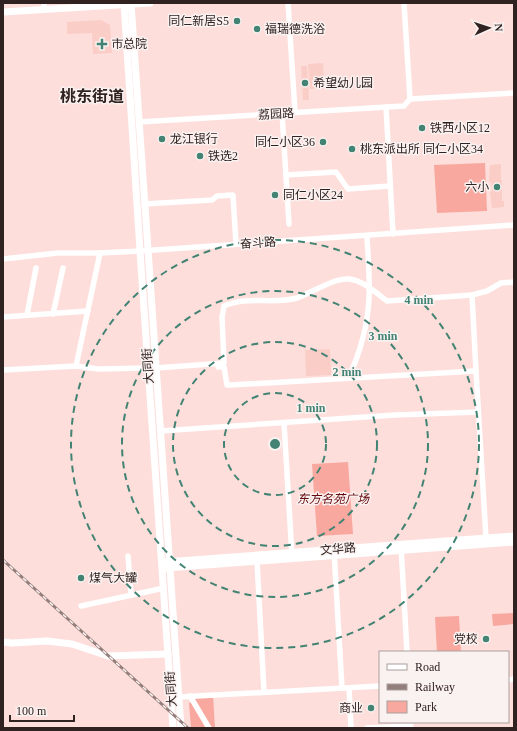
<svg xmlns="http://www.w3.org/2000/svg" width="517" height="731" font-family="'Times New Roman','Noto Sans SC',serif">
	<style>
		.built { fill: #fbcdc7 }
		.green { fill: #f9a8a0 }
		.lines { fill: none; stroke-linecap: round; stroke-linejoin: round }
		.minor { stroke: #fff; stroke-width: 5.5 }
		.major { stroke: #fff; stroke-width: 7 }
		.rail-casing { stroke: #947e7b; stroke-width: 3 }
		.rail { stroke: #faf2f1; stroke-width: 1.5; stroke-dasharray: 4.5; stroke-linecap: butt }
		.ring { fill: none; stroke: #428374; stroke-width: 2; stroke-dasharray: 7 5 }
		.poi-dot { fill: #428374; stroke: #faf2f1; stroke-width: 1.5 }
		.labels { text-anchor: middle; dominant-baseline: central; stroke-width: 3; stroke-linejoin: round; paint-order: stroke }
		.poi-label { font-size: 12px; fill: #302220; stroke: #faf2f1; text-anchor: start }
		.street-label { font-size: 12px; fill: #302220; stroke: #faf2f1 }
		.park-label { font-size: 12px; font-style: italic; fill: #640a0e; stroke: #faf2f1 }
		.district-label { font-size: 16px; font-weight: bold; fill: #302220; stroke: #faf2f1 }
		.centre { fill: #428374; stroke: #faf2f1; stroke-width: 2 }
		.ring-label { font-size: 12px; text-anchor: middle; font-weight: bold; fill: #428374; stroke: #faf2f1; stroke-width: 3; stroke-linejoin: round; paint-order: stroke }
	</style>
	<rect width="100%" height="100%" fill="#fddeda"/>
	<g class="built">
		<path d="M101 20 110 25 112 53 93 54 92 33 67 34V22Z"/>
		<path d="M323 63 324 89H310L308 64Z"/>
		<path d="M301 66H307L309 100H303Z"/>
		<path d="M501 164V180H502V201H504V207L492 208 490 192 492 191 491 182H489L490 165Z"/>
		<path d="M330 349 331 375 306 376 305 350Z"/>
	</g>
	<g class="green">
		<path d="M485 163 487 211 437 213 434 165Z"/>
		<path d="M348 462 353 534 317 536 312 464Z"/>
		<path d="M514 613V624L493 626 492 614Z"/>
		<path d="M459 616 461 652H437L435 617Z"/>
		<path d="M213 695 215 728H191L189 703 191 702 190 696Z"/>
	</g>
	<g class="lines">
		<g class="minor">
			<path d="M44 3V5"/>
			<path d="M288 3 295 112"/>
			<path d="M404 3 410 99"/>
			<path d="M410 99 514 93"/>
			<path d="M386 107 393 234"/>
			<path d="M282 113 289 224"/>
			<path d="M139 122 404 106 410 99"/>
			<path d="M286 175 336 172 348 189 390 186"/>
			<path d="M144 204 212 200 217 196 233 195 236 244"/>
			<path d="M3 259 58 253H100L140 251 514 225"/>
			<path d="M53 314 63 268"/>
			<path d="M27 315 36 268"/>
			<path d="M3 317 88 311"/>
			<path d="M76 366 100 253"/>
			<path d="M218 367H224L227 385H230L476 371 472 295"/>
			<path d="M156 368 224 363 222 317 224 306C247 295 273 305 297 298 311 293 334 278 348 279 363 280 375 292 387 301L472 295 487 291 501 283 514 282"/>
			<path d="M3 370 76 366 98 369 148 368"/>
			<path d="M476 371 486 538"/>
			<path d="M348 378C360 355 368 323 369 298 370 277 368 256 367 236"/>
			<path d="M284 423 292 556"/>
			<path d="M160 431 395 415 478 412"/>
			<path d="M401 546 407 652"/>
			<path d="M334 551 342 688"/>
			<path d="M128 556 131 595"/>
			<path d="M257 561 264 692"/>
			<path d="M81 606 164 588"/>
			<path d="M508 680 514 679"/>
			<path d="M349 688 351 728"/>
			<path d="M190 696 209 728"/>
			<path d="M179 697 380 686"/>
			<path d="M367 728 411 726"/>
		</g>
		<g class="major">
			<path d="M124 3 140 251 173 728"/>
			<path d="M131 3 181 728"/>
			<path d="M3 12 150 3"/>
			<path d="M165 562 514 536"/>
			<path d="M166 568 514 542"/>
			<path d="M3 642 12 643 47 641 72 644 108 656 168 654"/>
		</g>
		<defs>
			<path id="rail" d="M3 560 188 728"/>
		</defs>
		<use href="#rail" class="rail-casing"/>
		<use href="#rail" class="rail"/>
	</g>
	<g class="ring">
		<circle cx="275" cy="444" r="51"/>
		<circle cx="275" cy="444" r="102"/>
		<circle cx="275" cy="444" r="153"/>
		<circle cx="275" cy="444" r="204"/>
	</g>
	<g class="poi-dot">
		<circle cx="237" cy="21" r="4"/>
		<circle cx="257" cy="29" r="4"/>
		<path d="M100 38h4v4h4v4h-4v4h-4v-4h-4v-4h4z"/>
		<circle cx="305" cy="83" r="4"/>
		<circle cx="422" cy="128" r="4"/>
		<circle cx="162" cy="139" r="4"/>
		<circle cx="323" cy="142" r="4"/>
		<circle cx="352" cy="149" r="4"/>
		<circle cx="200" cy="156" r="4"/>
		<circle cx="497" cy="187" r="4"/>
		<circle cx="275" cy="195" r="4"/>
		<circle cx="81" cy="578" r="4"/>
		<circle cx="486" cy="639" r="4"/>
		<circle cx="371" cy="708" r="4"/>
	</g>
	<g class="labels">
		<g class="poi-label">
			<text x="229" y="21" text-anchor="end">同仁新居S5</text>
			<text x="265" y="29">福瑞德洗浴</text>
			<text x="111" y="44">市总院</text>
			<text x="313" y="83">希望幼儿园</text>
			<text x="430" y="128">铁西小区12</text>
			<text x="170" y="139">龙江银行</text>
			<text x="315" y="142" text-anchor="end">同仁小区36</text>
			<text x="360" y="149">桃东派出所 同仁小区34</text>
			<text x="208" y="156">铁选2</text>
			<text x="489" y="187" text-anchor="end">六小</text>
			<text x="283" y="195">同仁小区24</text>
			<text x="89" y="578">煤气大罐</text>
			<text x="478" y="639" text-anchor="end">党校</text>
			<text x="363" y="708" text-anchor="end">商业</text>
		</g>
		<g class="street-label">
			<text transform="translate(276 114) rotate(-3)">荔园路</text>
			<text transform="translate(258 243) rotate(-4)">奋斗路</text>
			<text transform="translate(148 366) rotate(-94)">大同街</text>
			<text transform="translate(338 549) rotate(-5)">文华路</text>
			<text transform="translate(171 689) rotate(-94)">大同街</text>
		</g>
		<g class="park-label">
			<text x="333" y="499">东方名苑广场</text>
		</g>
		<g class="district-label">
			<text x="92" y="96">桃东街道</text>
		</g>
	</g>
	<circle cx="275" cy="444" r="6" class="centre"/>
	<g class="ring-label">
		<text x="419" y="304">4 min</text>
		<text x="383" y="340">3 min</text>
		<text x="347" y="376">2 min</text>
		<text x="311" y="412">1 min</text>
	</g>
	<rect width="517" height="731" fill="none" stroke="#302220" stroke-width="8"/>
	<rect x="379" y="651" width="130" height="72" fill="#faf2f1" stroke="#a99f9d"/>
	<rect x="387" y="664" width="20" height="6" fill="#ffffff" stroke="#a99f9d"/>
	<text x="415" y="671" font-size="12" fill="#302220">Road</text>
	<rect x="387" y="684" width="20" height="6" fill="#947e7b" stroke="#a99f9d"/>
	<text x="415" y="691" font-size="12" fill="#302220">Railway</text>
	<rect x="387" y="701" width="20" height="12" fill="#f9a8a0" stroke="#a99f9d"/>
	<text x="415" y="711" font-size="12" fill="#302220">Park</text>
	<g transform="translate(489 28) rotate(87)" stroke="#faf2f1" stroke-width="3" paint-order="stroke">
	<path d="M0-3L7 15L0 10L-7 15Z" fill="#302220"/>
	<text y="-6" font-size="11" font-weight="bold" text-anchor="middle" fill="#302220">N</text>
	</g>
	<path d="M10 715v6h64v-6" fill="none" stroke="#302220" stroke-width="2"/>
	<text x="16" y="715" font-size="12" fill="#302220" stroke="#faf2f1" stroke-width="3" paint-order="stroke">100 m</text>
</svg>
